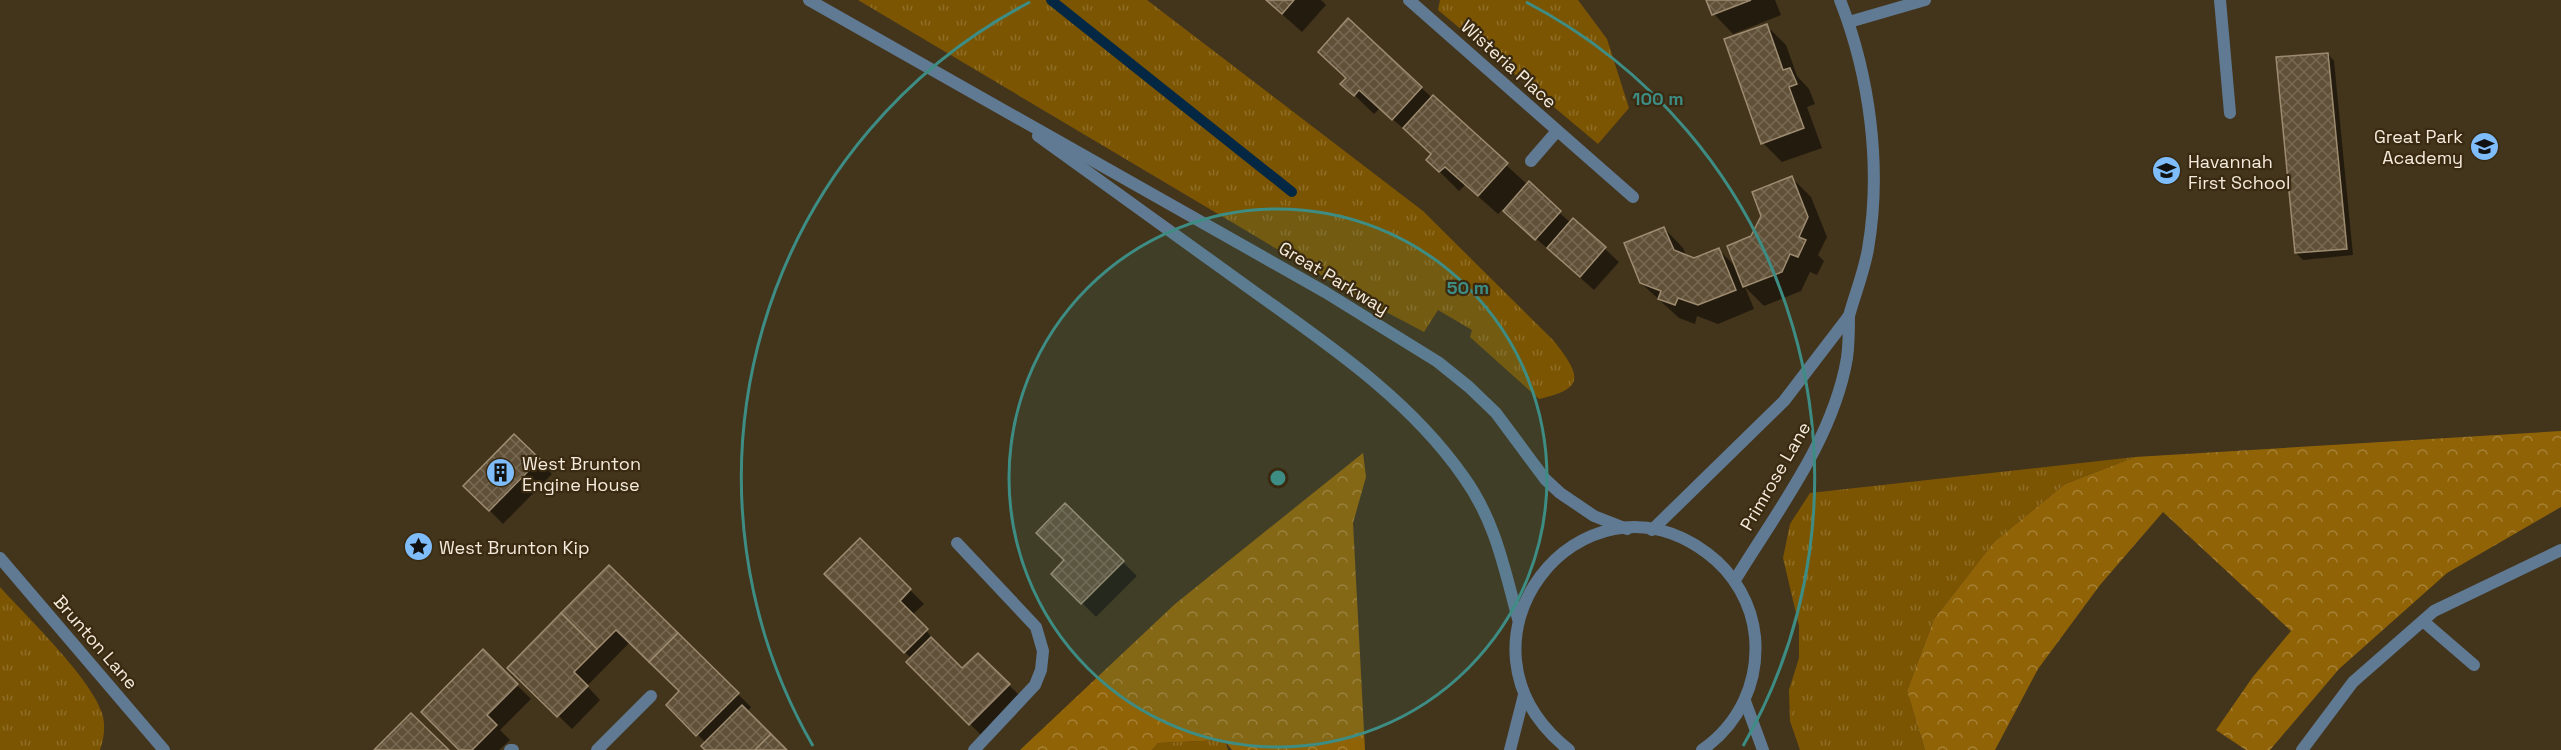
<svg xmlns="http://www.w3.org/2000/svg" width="2561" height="750" font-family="'Space Grotesk',sans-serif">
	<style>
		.grass { fill: url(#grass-tufts) }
		.forest { fill: url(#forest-crowns) }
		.shadow { fill: #0007 }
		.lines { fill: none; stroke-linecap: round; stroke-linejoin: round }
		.stream { stroke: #042743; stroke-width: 10 }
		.building { fill: url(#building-cross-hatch); stroke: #9e8c71; stroke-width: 1.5 }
		.service { stroke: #607a93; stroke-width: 12 }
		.minor { stroke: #607a93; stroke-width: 12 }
		.tertiary { stroke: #607a93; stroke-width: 12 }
		.ring { fill: none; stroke: #3d8d84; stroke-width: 3 }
		.labels { text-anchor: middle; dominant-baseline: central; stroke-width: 4.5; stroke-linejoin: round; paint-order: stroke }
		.street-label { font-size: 18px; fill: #f5ebdc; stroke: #392a11 }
		.poi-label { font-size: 18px; fill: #f5ebdc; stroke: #392a11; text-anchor: start }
		.centre { fill: #3d8d84; stroke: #392a11; stroke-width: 3 }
		.ring-label { font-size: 18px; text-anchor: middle; font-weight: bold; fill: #3d8d84; stroke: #392a11; stroke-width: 4.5; stroke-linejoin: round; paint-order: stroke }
	</style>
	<defs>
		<pattern id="grass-tufts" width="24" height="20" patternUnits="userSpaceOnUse" patternTransform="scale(1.5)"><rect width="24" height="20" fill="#7c5503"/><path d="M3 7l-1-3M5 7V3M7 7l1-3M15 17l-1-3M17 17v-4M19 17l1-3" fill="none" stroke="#8f6e27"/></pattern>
		<pattern id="forest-crowns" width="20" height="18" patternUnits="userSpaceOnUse" patternTransform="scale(1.5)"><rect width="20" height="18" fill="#906307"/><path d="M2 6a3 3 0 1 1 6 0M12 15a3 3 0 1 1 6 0" fill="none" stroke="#a68136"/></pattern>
		<pattern id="building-cross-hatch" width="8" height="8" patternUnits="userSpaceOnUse" patternTransform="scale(1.5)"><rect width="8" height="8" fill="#605037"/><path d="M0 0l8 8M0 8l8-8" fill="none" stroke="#776953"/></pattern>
	</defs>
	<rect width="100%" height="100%" fill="#43341c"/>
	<g class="grass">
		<path d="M858 0H1147L1423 211 1554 341C1581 376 1586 388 1539 399L1470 337 1472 330 1438 310 1424 332 1356 296Z"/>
		<path d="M1440 0H1578L1607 39 1629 108 1598 144 1438 10Z"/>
		<path d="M2135 457 2065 484 1994 542 1934 619 1907 691 1925 750H1800L1790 721 1789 690 1799 658V626L1783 558 1790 524 1810 493Z"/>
		<path d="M0 587C28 618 90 677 102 713 106 726 104 738 100 750H0Z"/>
		<path d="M1225 740 1228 750H1152L1158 743Z"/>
	</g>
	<g class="forest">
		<path d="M2561 431V507L2447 573 2339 669 2270 750H2246L2216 730 2252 678 2291 631 2163 512 2100 585 2038 669 1995 750H1925L1907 691 1934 619 1994 542 2065 484 2135 457Z"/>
		<path d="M1363 453 1366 477 1353 523 1365 750H1232L1224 740 1158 743 1152 750H1020L1175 604Z"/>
	</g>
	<g class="shadow">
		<path d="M1266 0H1321L1326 5 1302 32Z"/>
		<path d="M1708 0H1775L1781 15 1733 34 1714 14Z"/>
		<path d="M1348 21 1528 185 1571 223 1574 220 1619 262 1594 290 1503 209 1498 214 1465 185 1459 191 1428 160 1433 155 1413 137 1380 108 1374 114 1343 84 1347 79Z"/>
		<path d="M1766 25 1786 45 1797 76 1809 89 1815 104 1807 107 1822 148 1782 162 1763 143Z"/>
		<path d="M2328 54 2334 61 2353 255 2303 260 2296 253Z"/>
		<path d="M1792 178 1811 197 1827 237 1818 255 1824 261 1817 275 1810 272 1801 291 1764 306 1745 287 1754 309 1718 324 1697 316 1695 324 1679 318 1641 283 1664 228 1683 248 1687 257 1694 260 1719 250 1738 269 1753 237Z"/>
		<path d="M514 436 552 474 503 524 465 486Z"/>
		<path d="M1065 505 1137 576 1096 617 1053 574 1066 561Z"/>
		<path d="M860 540 924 604 912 615 962 671 978 655 1022 698 983 737 908 662 911 658 826 574Z"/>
		<path d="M609 567 751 707 747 712 785 750H707L706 743 668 705 681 691 630 642 587 686 600 700 572 729 510 668Z"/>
		<path d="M483 652 531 699 500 730 510 740 499 750H461Z"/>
	</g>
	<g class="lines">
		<path class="stream" d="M1051 0 1292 192"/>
	</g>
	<g class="building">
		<path d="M1266 0H1294L1282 14Z"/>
		<path d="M1706 0H1751L1712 15Z"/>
		<path d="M1348 18 1422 87 1392 120 1359 90 1354 96 1340 84 1346 78 1318 52Z"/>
		<path d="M1767 24 1783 70 1790 68 1797 84 1789 87 1804 128 1761 144 1724 39Z"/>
		<path d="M2328 53 2347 249 2295 253 2276 57Z"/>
		<path d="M1433 95 1508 163 1478 196 1445 167 1439 172 1426 160 1431 154 1403 128Z"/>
		<path d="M1792 176 1808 217 1799 237 1806 240 1798 257 1790 254 1782 272 1743 287 1727 246 1751 236 1761 216 1752 192Z"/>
		<path d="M1529 181 1561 211 1535 240 1503 211Z"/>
		<path d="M1573 218 1606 247 1580 277 1547 248Z"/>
		<path d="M1664 227 1674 250 1694 258 1719 248 1736 290 1698 305 1678 298 1675 305 1658 299 1661 291 1640 283 1624 243Z"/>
		<path d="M514 434 540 459 489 511 463 486Z"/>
		<path d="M1065 503 1124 561 1081 604 1051 574 1064 560 1036 533Z"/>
		<path d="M860 538 911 589 900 601 928 629 904 653 824 574Z"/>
		<path d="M609 565 678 633 649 662 616 630 597 649 561 613Z"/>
		<path d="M561 613 597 649 574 672 588 686 557 717 507 668Z"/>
		<path d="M678 633 739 693 696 736 666 705 679 691 649 662Z"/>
		<path d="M931 637 962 668 978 653 1010 684 969 725 906 662Z"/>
		<path d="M483 649 518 684 487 715 497 725 472 750H459L421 712Z"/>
		<path d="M742 705 771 734 755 750H705L701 746Z"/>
		<path d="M411 713 449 750H374Z"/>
		<path d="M771 734 787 750H755Z"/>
	</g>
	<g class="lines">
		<g class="service">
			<path d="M2220 0 2230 113"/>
			<path d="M1849 22 1925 0"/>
			<path d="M2423 621 2474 665"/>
			<path d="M2302 750 2353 682 2434 611 2561 550"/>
		</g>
		<g class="minor">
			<path d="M1409 0 1633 197"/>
			<path d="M1531 161 1557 131"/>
			<path d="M1652 530 1784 401 1849 316"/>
			<path d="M957 543 1036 627 1043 651 1041 670 1035 685 974 750"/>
			<path d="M0 558 164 750"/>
			<path d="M1735 580C1777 511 1833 440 1847 358 1849 344 1849 330 1849 316"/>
			<path d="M510 750H513"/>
			<path d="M597 750 651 696"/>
		</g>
		<g class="tertiary">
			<path d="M809 0 1325 292 1438 362 1469 387 1496 413 1545 479 1560 493 1594 516 1627 529"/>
			<path d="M1840 0C1870 76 1882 168 1868 249 1864 272 1855 294 1849 316"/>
			<path d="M1038 136C1111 188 1183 241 1256 293 1330 346 1410 400 1463 476 1495 520 1504 567 1518 619"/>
			<path d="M1745 701 1763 750"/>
			<path d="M1510 750 1524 695"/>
			<path d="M1569 750C1434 643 1582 459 1707 553 1734 573 1752 604 1755 637 1759 683 1739 724 1702 750"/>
		</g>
	</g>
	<circle cx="1278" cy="478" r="269" fill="#3d8d84" fill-opacity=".12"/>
	<g class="ring">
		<circle cx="1278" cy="478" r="269"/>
		<path d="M813 746A537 537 0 0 1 1030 2M1526 2A537 537 0 0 1 1743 746"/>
	</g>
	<defs>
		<symbol id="school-disc" viewBox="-11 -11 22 22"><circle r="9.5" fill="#7ebdf9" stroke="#392a11"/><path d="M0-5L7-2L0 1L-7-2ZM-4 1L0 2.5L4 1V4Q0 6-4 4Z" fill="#111"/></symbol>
		<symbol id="building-disc" viewBox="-11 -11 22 22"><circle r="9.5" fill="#7ebdf9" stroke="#392a11"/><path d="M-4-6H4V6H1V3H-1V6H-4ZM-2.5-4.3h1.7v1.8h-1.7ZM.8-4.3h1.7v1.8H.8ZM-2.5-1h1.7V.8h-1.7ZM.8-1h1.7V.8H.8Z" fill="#111"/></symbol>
		<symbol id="sight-disc" viewBox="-11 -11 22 22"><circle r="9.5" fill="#7ebdf9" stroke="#392a11"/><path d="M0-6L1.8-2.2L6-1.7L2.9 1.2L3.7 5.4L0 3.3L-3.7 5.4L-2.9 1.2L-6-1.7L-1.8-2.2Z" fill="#111"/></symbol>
	</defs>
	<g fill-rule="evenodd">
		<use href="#school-disc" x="2468" y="130" width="33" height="33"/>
		<use href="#school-disc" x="2150" y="154" width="33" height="33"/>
		<use href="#building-disc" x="484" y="456" width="33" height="33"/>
		<use href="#sight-disc" x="402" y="530" width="33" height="33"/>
	</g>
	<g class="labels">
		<g class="street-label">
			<text transform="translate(1509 64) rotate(42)">Wisteria Place</text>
			<text transform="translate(1334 278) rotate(31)">Great Parkway</text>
			<text transform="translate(1775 476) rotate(-60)">Primrose Lane</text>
			<text transform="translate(96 642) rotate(49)">Brunton Lane</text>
		</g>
		<g class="poi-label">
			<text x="2463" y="136" text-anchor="end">Great Park<tspan x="2463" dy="21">Academy</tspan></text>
			<text x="2188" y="161">Havannah<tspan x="2188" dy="21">First School</tspan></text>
			<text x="522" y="463">West Brunton<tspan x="522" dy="21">Engine House</tspan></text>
			<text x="439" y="547">West Brunton Kip</text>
		</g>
	</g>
	<circle cx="1278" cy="478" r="9" class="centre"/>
	<g class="ring-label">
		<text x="1658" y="105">100 m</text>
		<text x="1468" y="294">50 m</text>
	</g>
</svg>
